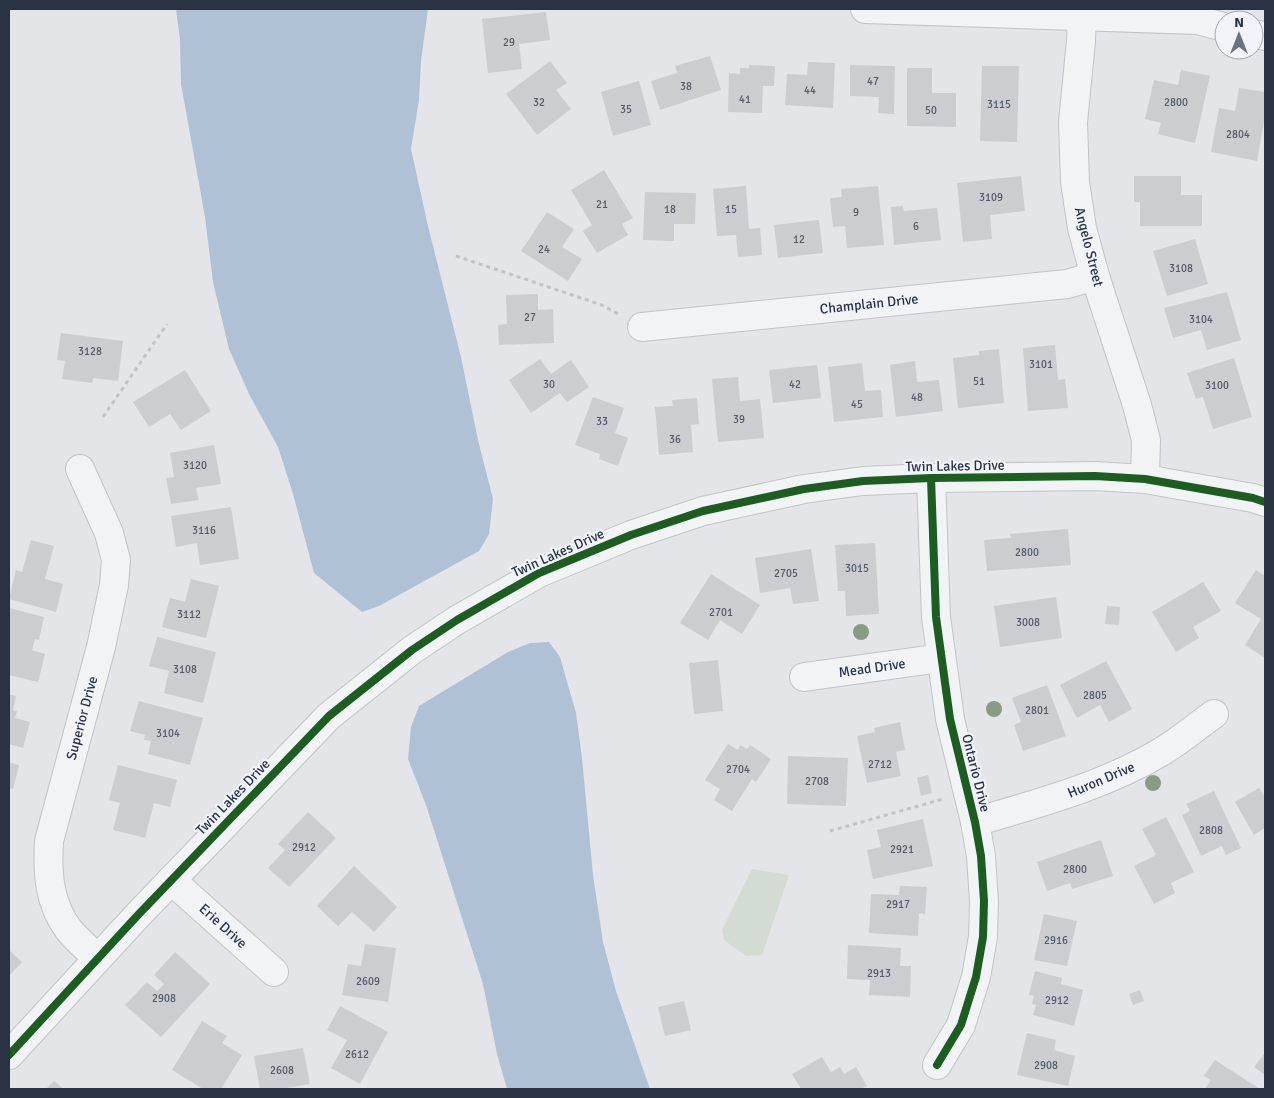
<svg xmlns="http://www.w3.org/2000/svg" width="1274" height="1098" font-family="Signika,sans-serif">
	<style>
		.green { fill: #d3dcd3 }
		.water { fill: #afc2d5 }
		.building { fill: #cbcdd0 }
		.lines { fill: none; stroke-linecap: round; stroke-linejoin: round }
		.minor-casing { stroke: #c1c3c6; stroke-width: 30 }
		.path { stroke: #c1c3c8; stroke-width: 3; stroke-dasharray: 4 4; stroke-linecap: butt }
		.minor { stroke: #f2f3f5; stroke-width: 28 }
		.cycleway-casing { stroke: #f0f4f8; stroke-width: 11 }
		.cycleway { stroke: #1b5e20; stroke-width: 8 }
		.tree { fill: #889c85 }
		.labels { text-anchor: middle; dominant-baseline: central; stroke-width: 4.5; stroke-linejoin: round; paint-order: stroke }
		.number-label { font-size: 11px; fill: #525a67 }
		.street-label { font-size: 14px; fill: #283243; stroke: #f0f4f8 }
	</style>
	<rect width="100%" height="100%" fill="#e3e5e8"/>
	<path class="green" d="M752 869 789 875 762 955 746 956 724 940 722 930Z"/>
	<g class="water">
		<path d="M176 9H428L421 61 419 100 411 149 428 226 461 357 478 440 493 499 489 534 479 551 379 606 362 612 314 573 293 494 278 447 250 396 229 349 213 282 205 217 181 84 180 40Z"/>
		<path d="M549 642 560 657 576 713 582 758 593 875 603 942 616 991 650 1089H507L497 1054 483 984 426 805 408 759 411 727 419 706 508 652 530 643Z"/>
	</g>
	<g class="building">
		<path d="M546 12 550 40 519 44 522 69 488 73 482 19Z"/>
		<path d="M710 56 721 90 660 110 651 81 677 73 675 66Z"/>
		<path d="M550 61 567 83 556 90 571 109 537 135 506 94Z"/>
		<path d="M808 62 835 63 833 108 785 105 787 74 807 75Z"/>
		<path d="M749 65 775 66 774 86H763L762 113 728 112 729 73 740 74V68H749Z"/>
		<path d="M850 65 895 66 894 114 878 113 879 97 850 96Z"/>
		<path d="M982 66H1019L1017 142 980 141Z"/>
		<path d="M907 68H932V93H956V127L907 126Z"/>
		<path d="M1181 70 1210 76 1195 143 1158 134 1161 123 1145 119 1154 80 1178 85Z"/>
		<path d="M639 81 651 125 613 136 601 92Z"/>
		<path d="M1239 88 1265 92V116L1257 161 1211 152 1219 108 1235 111Z"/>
		<path d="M604 170 633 218 622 224 628 235 597 253 583 231 592 225 571 190Z"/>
		<path d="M1021 176 1025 211 990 215 992 239 963 242 957 183Z"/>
		<path d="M1134 176H1181V195H1202V226H1140V202H1134Z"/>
		<path d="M746 186 749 229 760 228 762 255 738 257 736 235 717 236 713 189Z"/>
		<path d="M878 186 884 245 847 248 845 226 833 227 830 198 842 197 841 189Z"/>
		<path d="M645 192 696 193 695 224H674V241L643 240Z"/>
		<path d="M903 206 904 211 937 208 941 240 894 245 891 207Z"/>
		<path d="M547 212 574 229 562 247 582 259 568 281 521 251Z"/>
		<path d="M819 220 823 253 778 258 774 225Z"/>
		<path d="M1195 239 1208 284 1167 296 1153 251Z"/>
		<path d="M1227 292 1241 340 1207 350 1201 330 1173 338 1164 308Z"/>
		<path d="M538 294V310L553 309 554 343 499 345 498 325 507 324 506 295Z"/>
		<path d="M61 333 123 341 118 381 93 378 92 383 62 379 65 361 57 360Z"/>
		<path d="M1055 345 1058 380 1065 379 1068 408 1028 411 1023 348Z"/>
		<path d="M999 349 1004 403 958 408 953 358 979 355V351Z"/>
		<path d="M1234 358 1252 417 1213 429 1203 397 1196 399 1187 373Z"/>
		<path d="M540 359 551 374 571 360 589 387 567 402 560 393 531 413 509 380Z"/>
		<path d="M915 361 917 382 939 380 943 411 896 417 890 365Z"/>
		<path d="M862 363 865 391 881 390 883 417 834 422 828 367Z"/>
		<path d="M817 365 821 398 773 403 769 370Z"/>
		<path d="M185 370 211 411 181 430 170 414 149 427 133 402Z"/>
		<path d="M738 377 740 401 760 399 764 438 718 442 712 379Z"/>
		<path d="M593 397 624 408 615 433 628 438 618 466 599 459 600 454 575 445Z"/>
		<path d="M697 398 699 424 691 425 693 452 659 455 655 407 673 406 672 400Z"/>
		<path d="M214 445 221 484 196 488 199 500 171 504 166 478 174 477 170 453Z"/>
		<path d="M231 507 239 559 200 565 197 543 176 547 171 516Z"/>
		<path d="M1068 529 1071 565 987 571 984 540 1011 538 1010 534Z"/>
		<path d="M31 540 54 546 45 579 63 584 56 612 9 599 16 570 22 572Z"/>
		<path d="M875 543 879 614 846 616 845 591H838L835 545Z"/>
		<path d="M811 549 819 601 793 604 790 588 760 593 755 558Z"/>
		<path d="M1256 570 1265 576V658L1245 645 1261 619 1235 603Z"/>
		<path d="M711 574 760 605 742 634 720 620 708 640 680 623Z"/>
		<path d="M191 579 219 586 206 638 162 627 170 598 185 602Z"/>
		<path d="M1203 582 1221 611 1193 627 1199 638 1176 652 1152 612Z"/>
		<path d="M1056 597 1062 638 1000 647 994 606Z"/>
		<path d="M1107 606 1120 607 1119 625 1105 624Z"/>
		<path d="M9 608 44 617 39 640 35 639 32 650 45 654 38 682 9 675Z"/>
		<path d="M157 637 216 652 203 703 164 693 169 671 149 666Z"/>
		<path d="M718 660 723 711 694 714 689 663Z"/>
		<path d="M1106 661 1132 709 1109 722 1100 705 1077 718 1060 685Z"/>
		<path d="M1047 685 1066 736 1023 751 1014 725 1021 722 1012 698Z"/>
		<path d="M9 694 16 696 13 710 17 711 15 718 30 722 23 748 9 744Z"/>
		<path d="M139 701 203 718 190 765 148 754 151 741 144 740 145 735 130 731Z"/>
		<path d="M900 722 905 750 896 752 901 776 867 783 857 736 875 732 874 728Z"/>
		<path d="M728 744 738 750 740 745 747 749 750 745 771 759 756 782 752 779 732 811 714 800 720 789 705 780Z"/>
		<path d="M788 756 848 758 846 806 787 804Z"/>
		<path d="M9 762 19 765 13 789 9 788Z"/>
		<path d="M118 765 177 780 170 807 154 803 145 838 113 830 120 803 109 800Z"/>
		<path d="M928 775 932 793 921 796 917 778Z"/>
		<path d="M1259 788 1264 796 1265 795V828L1254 835 1235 802Z"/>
		<path d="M1214 791 1241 848 1226 855 1222 846 1201 856 1182 815 1190 811 1186 804Z"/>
		<path d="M308 812 336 838 289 887 268 868 285 850 278 844Z"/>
		<path d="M1166 817 1194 872 1171 883 1175 893 1154 904 1134 866 1156 855 1142 829Z"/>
		<path d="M923 819 933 866 873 879 867 850 881 847 877 830Z"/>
		<path d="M1101 840 1113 876 1072 889 1070 883 1047 891 1037 862Z"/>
		<path d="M354 866 397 907 374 932 352 912 338 926 317 906Z"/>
		<path d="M900 886 927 887 925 914 919 913 918 936 869 933 871 894 899 895Z"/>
		<path d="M1044 914 1077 921 1067 966 1034 960Z"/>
		<path d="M365 944 396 948 388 1002 342 995 348 964 361 966Z"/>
		<path d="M848 945 901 948 900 966H911L910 997 869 995 870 980 847 979Z"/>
		<path d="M9 950 22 962 9 976Z"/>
		<path d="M175 952 210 984 161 1037 125 1005 147 982 157 991 164 984 154 975Z"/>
		<path d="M1035 971 1062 978 1061 984 1083 990 1074 1026 1033 1015 1036 1005 1032 1004 1034 996 1029 995Z"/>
		<path d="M1140 990 1144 1001 1133 1005 1129 994Z"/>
		<path d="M684 1001 691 1030 665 1036 658 1007Z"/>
		<path d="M340 1006 388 1032 360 1084 331 1068 347 1040 327 1030Z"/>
		<path d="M202 1021 227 1036 222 1043 242 1055 221 1089H203L172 1070Z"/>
		<path d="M1027 1033 1056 1040 1054 1050 1075 1056 1068 1086 1017 1075Z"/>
		<path d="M303 1048 310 1084 280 1089H260L254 1056Z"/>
		<path d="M1265 1053V1075L1254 1067Z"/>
		<path d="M822 1057 831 1072 840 1067 844 1074 856 1067 867 1086 860 1089H801L792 1074Z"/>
		<path d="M1215 1060 1260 1089H1205L1211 1080 1204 1076Z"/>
		<path d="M54 1081 64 1089H46Z"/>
	</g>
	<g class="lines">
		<defs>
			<g id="minor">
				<path d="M865 9 1197 20 1224 27"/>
				<path d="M1082 9 1081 41 1073 122 1075 182 1082 228 1095 276 1137 405 1146 440 1145 479"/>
				<path d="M1254 34 1265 36"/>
				<path d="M642 327 1067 284 1095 276"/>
				<path d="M80 469 109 533 116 560 114 585 101 647 49 841C47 873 49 904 69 930 77 940 88 949 97 958"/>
				<path d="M931 478 936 617 950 719 975 822 981 856 984 901 983 937 976 977 961 1025 937 1065"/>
				<path d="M804 677 941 658"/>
				<path d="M975 822C1039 803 1104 786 1161 752 1180 741 1197 726 1214 714"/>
				<path d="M171 880 274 972"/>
				<path d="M9 1055 137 916 329 716 412 650 457 620 539 573 631 535 703 511 804 489 863 481 931 478 1095 476 1145 479 1253 498 1265 502"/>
			</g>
		</defs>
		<use href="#minor" class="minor-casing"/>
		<g class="path">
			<path d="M456 256 602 305 620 315"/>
			<path d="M103 417 167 324"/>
			<path d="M830 831 943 799"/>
		</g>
		<use href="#minor" class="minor"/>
		<defs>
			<g id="cycleway">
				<path d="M931 478 936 617 950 719 975 822 981 856 984 901 983 937 976 977 961 1025 937 1065"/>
				<path d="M9 1055 137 916 329 716 412 650 457 620 539 573 631 535 703 511 804 489 863 481 931 478 1095 476 1145 479 1253 498 1265 502"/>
			</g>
		</defs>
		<use href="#cycleway" class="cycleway-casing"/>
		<use href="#cycleway" class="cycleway"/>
	</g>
	<g class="tree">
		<circle cx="861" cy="632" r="8"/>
		<circle cx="994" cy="709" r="8"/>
		<circle cx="1153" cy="783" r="8"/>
	</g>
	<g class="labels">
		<g class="number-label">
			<text x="509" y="42">29</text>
			<text x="873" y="81">47</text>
			<text x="686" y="86">38</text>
			<text x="810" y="90">44</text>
			<text x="745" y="99">41</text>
			<text x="539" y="102">32</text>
			<text x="1176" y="102">2800</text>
			<text x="999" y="104">3115</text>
			<text x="626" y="109">35</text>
			<text x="931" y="110">50</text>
			<text x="1238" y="134">2804</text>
			<text x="991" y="197">3109</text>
			<text x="602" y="204">21</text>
			<text x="670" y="209">18</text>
			<text x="731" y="209">15</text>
			<text x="856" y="212">9</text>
			<text x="916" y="226">6</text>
			<text x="799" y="239">12</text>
			<text x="544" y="249">24</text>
			<text x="1181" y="268">3108</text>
			<text x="530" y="317">27</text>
			<text x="1201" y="319">3104</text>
			<text x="90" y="351">3128</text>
			<text x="1041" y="364">3101</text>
			<text x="979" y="381">51</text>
			<text x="549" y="384">30</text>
			<text x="795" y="384">42</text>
			<text x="1217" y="385">3100</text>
			<text x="917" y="397">48</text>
			<text x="857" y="404">45</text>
			<text x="739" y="419">39</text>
			<text x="602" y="421">33</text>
			<text x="675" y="439">36</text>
			<text x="195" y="465">3120</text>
			<text x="204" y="530">3116</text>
			<text x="1027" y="552">2800</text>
			<text x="857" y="568">3015</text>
			<text x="786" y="573">2705</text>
			<text x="721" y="612">2701</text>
			<text x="189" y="614">3112</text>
			<text x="1028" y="622">3008</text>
			<text x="185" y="669">3108</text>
			<text x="1095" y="695">2805</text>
			<text x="1037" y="710">2801</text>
			<text x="168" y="733">3104</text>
			<text x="880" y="764">2712</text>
			<text x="738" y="769">2704</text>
			<text x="817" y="781">2708</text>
			<text x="1211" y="830">2808</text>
			<text x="304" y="847">2912</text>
			<text x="902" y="849">2921</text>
			<text x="1075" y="869">2800</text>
			<text x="898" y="904">2917</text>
			<text x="1056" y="940">2916</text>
			<text x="879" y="973">2913</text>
			<text x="368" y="981">2609</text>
			<text x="164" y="998">2908</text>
			<text x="1057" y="1000">2912</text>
			<text x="357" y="1054">2612</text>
			<text x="1046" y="1065">2908</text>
			<text x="282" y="1070">2608</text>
		</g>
		<g class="street-label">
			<text transform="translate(1089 247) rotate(76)">Angelo Street</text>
			<text transform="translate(869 304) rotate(-6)">Champlain Drive</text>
			<text transform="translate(955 466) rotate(-1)">Twin Lakes Drive</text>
			<text transform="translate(558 553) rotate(-24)">Twin Lakes Drive</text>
			<text transform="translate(872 668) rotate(-8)">Mead Drive</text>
			<text transform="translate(82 718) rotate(-75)">Superior Drive</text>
			<text transform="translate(976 773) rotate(76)">Ontario Drive</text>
			<text transform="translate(1101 780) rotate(-23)">Huron Drive</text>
			<text transform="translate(233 797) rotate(-46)">Twin Lakes Drive</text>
			<text transform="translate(223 926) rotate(42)">Erie Drive</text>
		</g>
	</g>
	<rect width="1274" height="1098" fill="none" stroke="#283243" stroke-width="20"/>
	<g transform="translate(1239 35)"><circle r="24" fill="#f0f4f8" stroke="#a0a6b0"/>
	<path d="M0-4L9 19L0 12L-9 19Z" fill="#69717d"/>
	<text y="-8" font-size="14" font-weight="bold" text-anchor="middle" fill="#283243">N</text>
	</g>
</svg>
